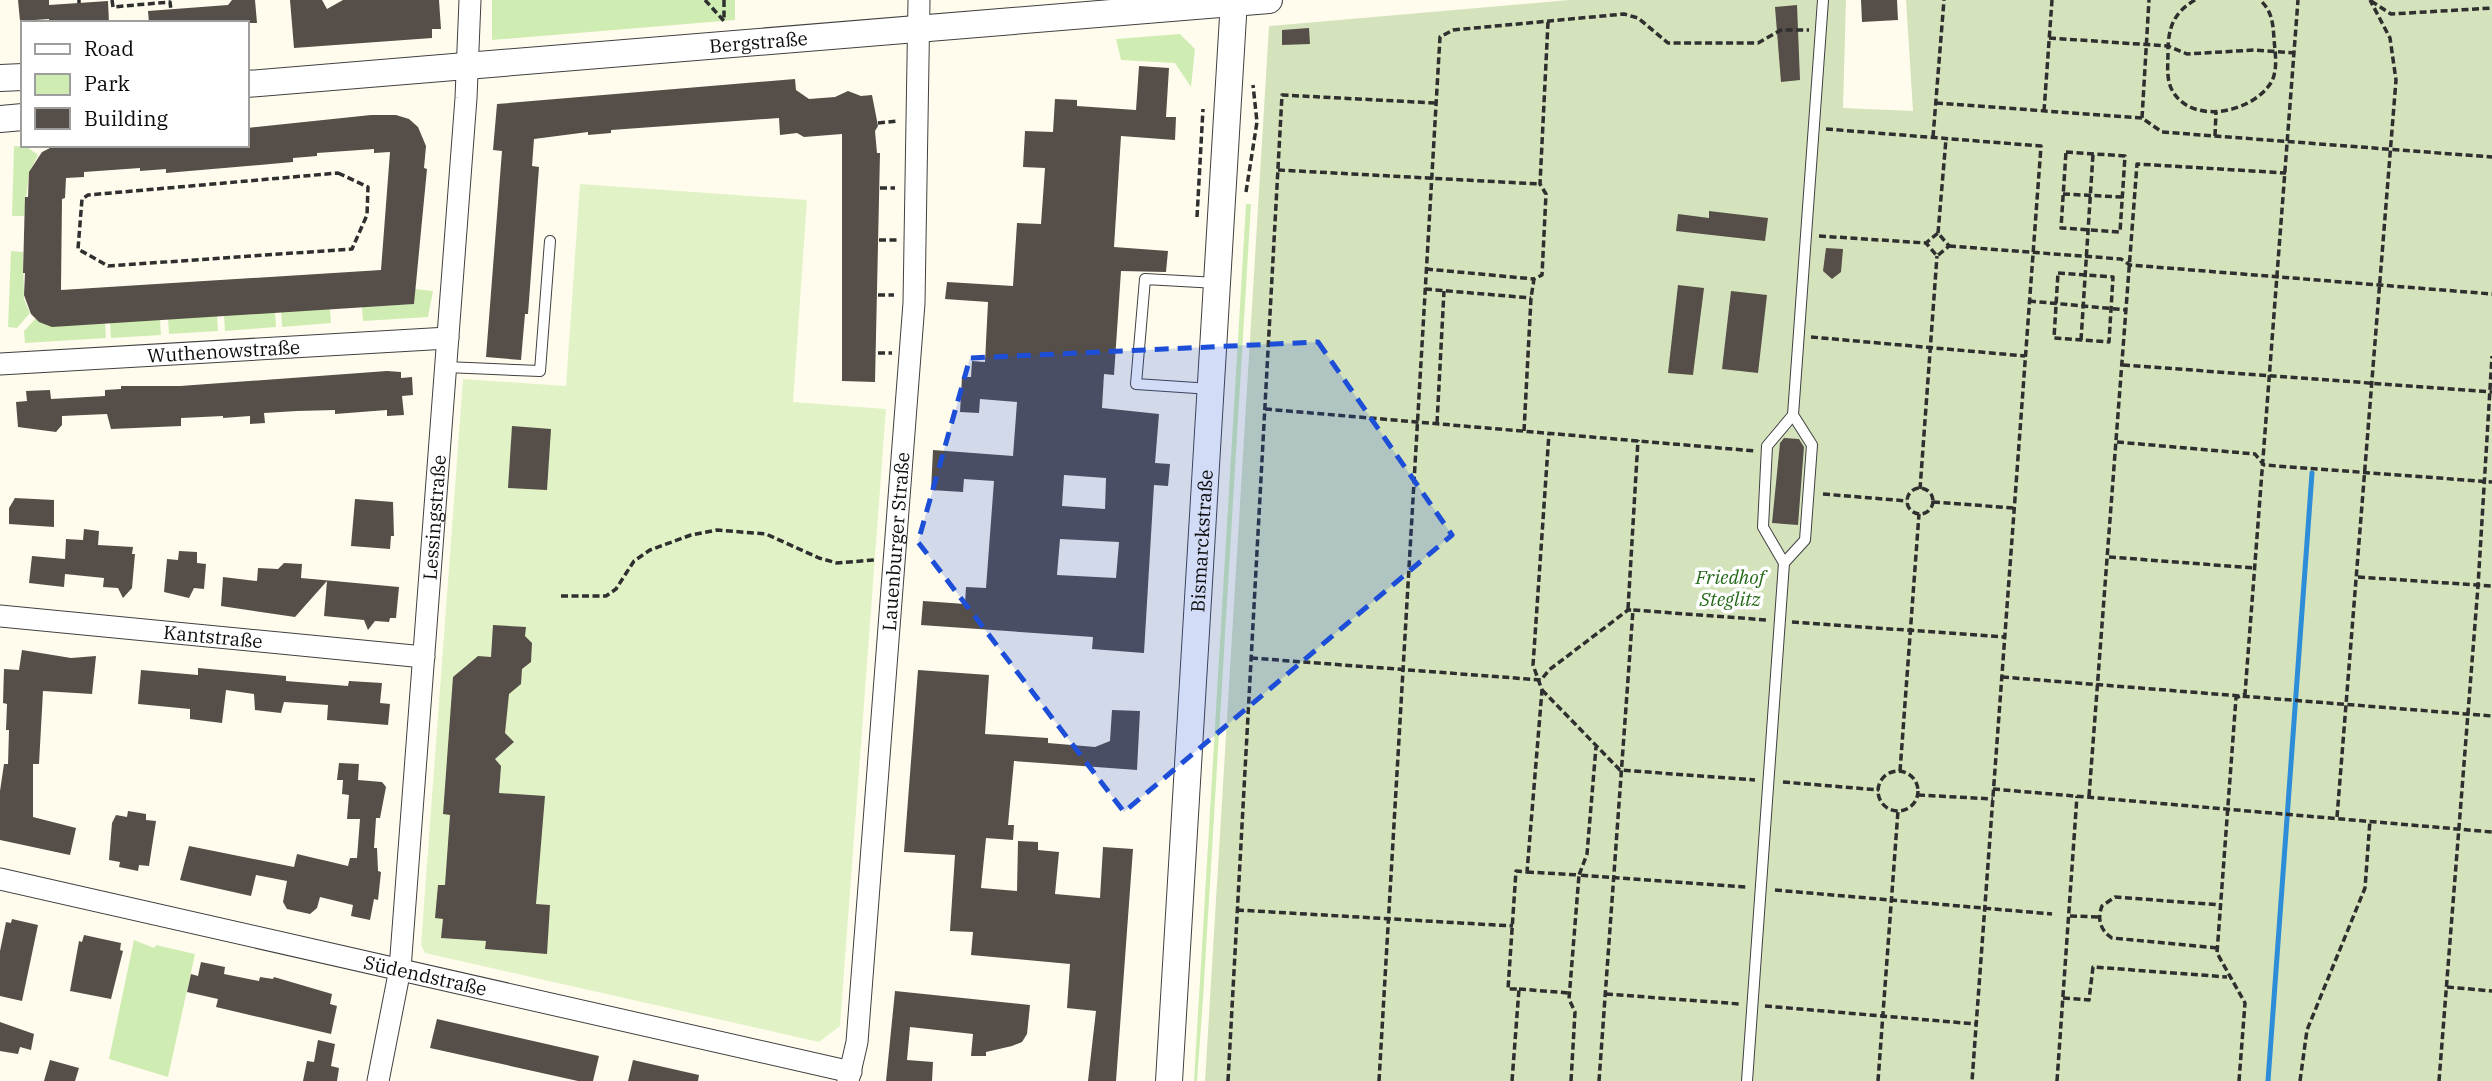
<svg xmlns="http://www.w3.org/2000/svg" width="2492" height="1081" font-family="'IBM Plex Serif',serif">
	<style>
		.green { fill: #cfedb3 }
		.cemetery { fill: #d5e3bc }
		.pitch { fill: #e1f3c6 }
		.lines { fill: none; stroke-linecap: round; stroke-linejoin: round }
		.stream { stroke: #2d8dd8; stroke-width: 5 }
		.building { fill: #564e48; fill-rule: evenodd }
		.service-casing { stroke: #404040; stroke-width: 12 }
		.minor-casing { stroke: #404040; stroke-width: 23 }
		.tertiary-casing { stroke: #404040; stroke-width: 28 }
		.path { stroke: #2f2f2f; stroke-width: 3.5; stroke-dasharray: 7 3.5; stroke-linecap: butt }
		.service { stroke: #fff; stroke-width: 10 }
		.minor { stroke: #fff; stroke-width: 21 }
		.tertiary { stroke: #fff; stroke-width: 26 }
		.marked { fill: #1d4ed8; fill-opacity: 0.2; stroke: #1d4ed8; stroke-width: 5; stroke-dasharray: 14 9; stroke-linejoin: round }
		.labels { text-anchor: middle; dominant-baseline: central; stroke-width: 7; stroke-linejoin: round; paint-order: stroke }
		.street-label { font-size: 19px; fill: #0d0d0d; stroke: #fff }
		.park-label { font-size: 19px; font-style: italic; fill: #256a18; stroke: #fff }
	</style>
	<rect width="100%" height="100%" fill="#fffced"/>
	<g class="green">
		<path d="M492 0H735V20L492 40Z"/>
		<path d="M1180 34 1195 49 1191 87 1175 63 1121 60 1116 39Z"/>
		<path d="M14 146 27 147 38 155 29 173 24 216H12Z"/>
		<path d="M1246 204H1251L1203 999 1197 1081H1194Z"/>
		<path d="M11 251 23 252 24 299 30 313 17 328 8 327Z"/>
		<path d="M415 289 433 291 428 317 363 321 362 307 414 304Z"/>
		<path d="M330 308 331 323 282 327 281 311Z"/>
		<path d="M275 312 276 327 225 331 224 315Z"/>
		<path d="M217 315 218 331 169 334 168 318Z"/>
		<path d="M35 319 50 325 105 322 106 338 25 343 24 331Z"/>
		<path d="M160 319 161 335 111 338 110 322Z"/>
		<path d="M134 940 154 948 156 945 195 954 168 1077 109 1059Z"/>
	</g>
	<path class="cemetery" d="M1569 0H1846L1843 108 1913 111 1906 0H2492V1081H1205L1269 26Z"/>
	<path class="pitch" d="M580 184 807 200 793 402 886 409 840 1026 819 1042 425 953 421 945 463 379 566 386Z"/>
	<g class="lines">
		<path class="stream" d="M2268 1081 2312 473"/>
	</g>
	<g class="building">
		<path d="M18 0H49V5L108 1 109 23H49V19L20 21Z"/>
		<path d="M232 0H255L257 23H149L148 11 228 5Z"/>
		<path d="M290 0H322L327 9 343 0H439L441 29H432V38L294 48Z"/>
		<path d="M1861 0H1897L1898 20 1862 22Z"/>
		<path d="M1797 5 1800 80 1781 82 1775 7Z"/>
		<path d="M1309 28 1310 44 1282 45V30Z"/>
		<path d="M1139 66 1169 68 1166 117H1176L1175 140 1121 136 1114 247 1168 251 1166 272 1121 271 1114 375 1104 374 1102 408 1159 414 1155 463 1170 464 1168 486 1154 485 1144 653 1092 649 1093 637 921 625 923 601 965 604 966 587 986 588 994 481 964 479 963 492 931 490 933 450 1013 456 1017 402 980 399 979 413 960 412 962 377H971L972 361 985 362 988 302 945 299 947 282 1013 286 1017 223 1041 224 1045 168 1023 167 1025 131 1053 132 1055 99 1077 100V106L1136 110ZM1064 475 1106 478 1105 509 1062 506ZM1060 539 1119 542 1116 578 1057 575Z"/>
		<path d="M795 79 796 90 809 99 835 97 848 91 861 96 872 95 878 126 875 131 877 153H880L875 382 842 381V134L804 137 797 133 780 135 779 118 611 130V133L588 135V132L534 139 532 166 539 167 528 314H525L521 360 486 357 502 151 493 150 497 104Z"/>
		<path d="M371 115H396L409 119 418 127 426 146 424 168 427 169 414 304 52 327 39 322 31 314 24 295 25 273H23L25 197H28L29 172 42 152 56 145H247V128ZM374 149V153L390 152 381 270 61 290 62 199 65 198 66 178 84 177V172L140 168V171L166 169V173L293 162V158L317 156V153Z"/>
		<path d="M1709 211 1768 218 1765 241 1676 231 1678 214 1709 218Z"/>
		<path d="M1826 248 1843 249 1841 272 1832 279 1823 271Z"/>
		<path d="M1678 285 1704 288 1693 375 1668 373Z"/>
		<path d="M1731 291 1767 295 1758 373 1722 369Z"/>
		<path d="M387 371 401 372V378L412 377 413 395 402 396 404 415 387 416V410L335 414V410L297 411 264 413 265 423 250 424V416L223 418V416L181 418V426L111 429 107 414 84 415 62 416V425L56 432 18 427 16 402 27 401 26 391 50 390 51 399 105 396V390L121 389V386H180Z"/>
		<path d="M512 426 551 429 547 490 508 488Z"/>
		<path d="M1784 438 1799 439 1804 447 1798 525 1772 523 1780 443Z"/>
		<path d="M15 498 54 500V527L9 524V508Z"/>
		<path d="M355 499 393 502 394 536H391L390 549 351 546Z"/>
		<path d="M84 529 99 531 98 545 133 547 132 554H135L132 588 123 598 118 588 103 587 104 578 65 574 64 587 29 583 32 556 65 559 66 539 83 540Z"/>
		<path d="M179 551 197 552V563L206 564 204 589 194 588 189 598 164 592 167 559 178 560Z"/>
		<path d="M284 563 302 564 301 578 399 587 396 618H390L389 622 375 621 368 630 364 620 324 616 327 581 295 617 221 606 223 577 257 581 258 568 278 569Z"/>
		<path d="M493 625 526 627 525 636 532 643 531 662 522 669 521 684 509 694 505 733 514 742 495 759 501 766 499 793 545 796 536 904 550 905 547 954 485 949 486 941 441 938 443 919 435 918 438 885H445L450 815 443 814 453 677 478 656 491 657Z"/>
		<path d="M22 650 71 658 96 656 92 694 43 691 39 764H33V817L76 828 70 855 0 840V791L4 764H8L9 730H6L7 704 3 703 4 669 19 670Z"/>
		<path d="M198 668 286 676V681L348 686 349 681 382 683 380 703 390 704 388 725 327 720 328 705 284 702 281 713 255 710 254 694 226 690 222 723 190 719V709L138 704 141 670 198 675Z"/>
		<path d="M918 670 989 675 985 734 1048 738V743L1095 747 1110 741 1112 710 1140 711 1137 770 1014 761 1008 825H1014L1013 840 986 838 981 888 1017 891 1018 841 1038 842V850L1059 852 1055 894 1100 898 1103 847 1133 849 1116 1081H1088L1096 1011 1067 1008 1070 964 971 955 973 932 950 931 955 855 904 852Z"/>
		<path d="M339 763 359 764 358 780 382 782 386 787 380 818H376L374 848H377L378 871 381 872 378 900 374 899 370 920 351 916 353 905 320 897 317 908 310 914 287 909 283 902 287 881 256 875 251 896 180 880 189 846 294 867 297 854 348 866 350 858H357L360 819H347L349 795 342 794 343 780H337Z"/>
		<path d="M128 811 146 814V820L156 821 149 866 139 865 138 871 119 867 120 862 109 860 112 823 116 815 127 817Z"/>
		<path d="M12 919 38 925 22 1001 0 996V951L6 922 11 923Z"/>
		<path d="M84 935 121 943 120 950 123 951 111 999 70 991 79 941 82 942Z"/>
		<path d="M201 962 225 967 224 974 259 981 260 977 273 979 274 977 332 994 330 1004 337 1006 331 1034 216 1007 218 999 187 992 191 974 198 976Z"/>
		<path d="M895 991 1030 1005 1027 1034 1022 1042 1012 1046 986 1052V1056H971L973 1034 910 1027 907 1060 933 1062 932 1081H886Z"/>
		<path d="M437 1019 599 1056 593 1081H578L430 1048Z"/>
		<path d="M0 1022 34 1034 31 1050 20 1047 18 1054 0 1051Z"/>
		<path d="M318 1040 335 1044 331 1066 339 1068 337 1081H303L307 1061 314 1062Z"/>
		<path d="M50 1060 79 1068 75 1081H44Z"/>
		<path d="M633 1060 699 1075 698 1081H628Z"/>
	</g>
	<g class="lines">
		<defs>
			<g id="service">
				<path d="M446 367 540 371 550 241"/>
				<path d="M1211 389 1136 384 1145 279 1217 283"/>
				<path d="M1784 563 1763 527 1767 446 1793 415"/>
				<path d="M1747 1081 1784 563 1805 540 1812 445 1793 415 1823 0"/>
			</g>
			<g id="minor">
				<path id="s1" d="M0 364 448 338"/>
				<path id="s2" d="M0 616 424 657"/>
				<path id="s3" d="M0 879 851 1072"/>
				<path id="s4" d="M378 1081 400 969 466 98 470 0"/>
				<path id="s5" d="M848 1081 857 1042 914 303 919 0"/>
			</g>
			<g id="tertiary">
				<path d="M0 78 23 77"/>
				<path id="s6" d="M247 84 1269 0"/>
				<path d="M0 119 23 117"/>
				<path id="s7" d="M1169 1081 1234 0"/>
			</g>
		</defs>
		<use href="#service" class="service-casing"/>
		<use href="#minor" class="minor-casing"/>
		<use href="#tertiary" class="tertiary-casing"/>
		<g class="path">
			<path d="M79 0V3"/>
			<path d="M112 0 113 7 170 2 171 10"/>
			<path d="M705 0 724 21"/>
			<path d="M724 0V19"/>
			<path d="M2195 0C2173 13 2168 28 2168 53 2168 65 2166 79 2172 90 2191 126 2254 113 2272 81 2278 68 2275 52 2274 39 2273 23 2272 11 2260 0"/>
			<path d="M2371 1 2391 14 2492 8"/>
			<path d="M2049 38 2168 46 2187 54 2255 50 2295 53"/>
			<path d="M1936 103 2142 118 2162 132 2492 157"/>
			<path d="M2044 111 2052 0"/>
			<path d="M2142 118 2149 0"/>
			<path d="M878 123 897 121"/>
			<path d="M1826 129 2041 146 1972 1081"/>
			<path d="M2215 136 2216 112"/>
			<path d="M1933 137 1944 0"/>
			<path d="M2066 152 2125 156 2120 232 2061 228Z"/>
			<path d="M1278 170 1540 184"/>
			<path d="M338 173 368 187 367 215 352 249 108 266 78 249 82 199 88 195Z"/>
			<path d="M880 188H895"/>
			<path d="M1246 192 1257 122 1253 85"/>
			<path d="M2063 194 2122 197"/>
			<path d="M1197 217 1203 109"/>
			<path d="M1938 233 1946 139"/>
			<path d="M1819 236 1926 243 1938 233 1949 246 1937 256 1926 243"/>
			<path d="M879 240H897"/>
			<path d="M1949 246 2121 259 2130 265 2492 294"/>
			<path d="M1426 269 1534 279"/>
			<path d="M2058 273 2113 277 2109 342 2054 338Z"/>
			<path d="M1425 289 1531 298"/>
			<path d="M878 295H894"/>
			<path d="M2029 301 2127 310"/>
			<path d="M1811 337 2025 356"/>
			<path d="M2081 340 2093 154"/>
			<path d="M878 353H892"/>
			<path d="M2123 365 2492 392"/>
			<path d="M1265 409 1755 451"/>
			<path d="M1437 423 1444 291"/>
			<path d="M1524 431 1531 298 1534 279 1542 275 1546 194 1540 184 1548 22"/>
			<path d="M2117 442 2255 454 2264 465 2492 482"/>
			<circle cx="1920" cy="501" r="13"/>
			<path d="M1920 489 1937 256"/>
			<path d="M1823 494 1907 501"/>
			<path d="M1933 502 2014 508"/>
			<path d="M2109 557 2255 568"/>
			<path d="M2358 577 2492 586"/>
			<path d="M561 596H606L616 589 634 561 650 550 691 535 717 530 766 534 819 558 837 563 874 560"/>
			<path d="M1628 609 1638 440"/>
			<path d="M1792 622 2005 637"/>
			<path d="M1251 658 1541 680 1549 670 1628 610H1632"/>
			<path d="M2002 677 2492 716"/>
			<path d="M1542 690 1620 770 1755 780"/>
			<path d="M1900 771 1919 514"/>
			<circle cx="1898" cy="791" r="20"/>
			<path d="M1783 782 1879 790"/>
			<path d="M1993 789 2492 832"/>
			<path d="M1918 795 1993 799"/>
			<path d="M2089 796 2137 164 2286 173"/>
			<path d="M2337 817 2396 80 2390 38 2370 0"/>
			<path d="M1527 872 1579 875 1587 854 1596 747"/>
			<path d="M1775 890 2052 914"/>
			<path d="M1237 910 1513 926"/>
			<path d="M2070 916 2099 917"/>
			<path d="M2217 948 2112 938C2100 930 2097 919 2102 906L2115 897 2221 905"/>
			<path d="M2447 987 2492 991"/>
			<path d="M1519 989 1569 993"/>
			<path d="M1606 994 1740 1004"/>
			<path d="M2063 998 2089 1000 2093 967 2227 977"/>
			<path d="M1765 1006 1976 1024"/>
			<path d="M1228 1081 1282 95 1435 103"/>
			<path d="M1379 1081 1440 37 1453 30 1624 14 1638 18 1668 43H1758L1781 30H1809"/>
			<path d="M1512 1081 1519 989H1508L1516 871 1527 872 1542 690 1533 665 1549 433"/>
			<path d="M1571 1081 1575 1012 1569 999 1579 875 1746 887"/>
			<path d="M1599 1081 1633 610 1767 620"/>
			<path d="M1878 1081 1898 811"/>
			<path d="M2057 1081 2077 796"/>
			<path d="M2239 1081 2245 1003 2217 953 2236 698 2245 694 2298 0"/>
			<path d="M2300 1081 2307 1030 2365 888 2370 820"/>
			<path d="M2439 1081 2478 586 2492 356"/>
		</g>
		<use href="#service" class="service"/>
		<use href="#minor" class="minor"/>
		<use href="#tertiary" class="tertiary"/>
	</g>
	<path class="marked" d="M1318 342 1452 535 1124 812 918 542 970 358Z"/>
	<g class="labels">
		<g class="street-label">
			<text stroke="none"><textPath href="#s6" startOffset="513">Bergstraße</textPath></text>
			<text stroke="none"><textPath href="#s1" startOffset="224">Wuthenowstraße</textPath></text>
			<text stroke="none"><textPath href="#s4" startOffset="567">Lessingstraße</textPath></text>
			<text stroke="none"><textPath href="#s5" startOffset="542">Lauenburger Straße</textPath></text>
			<text stroke="none"><textPath href="#s7" startOffset="541">Bismarckstraße</textPath></text>
			<text stroke="none"><textPath href="#s2" startOffset="214">Kantstraße</textPath></text>
			<text stroke="none"><textPath href="#s3" startOffset="436">Südendstraße</textPath></text>
		</g>
		<g class="park-label">
			<text x="1730" y="577">Friedhof<tspan x="1730" dy="22">Steglitz</tspan></text>
		</g>
	</g>
	<rect x="21" y="21" width="228" height="126" fill="#ffffff" stroke="#9e9e9e" stroke-width="2"/>
	<rect x="35" y="44" width="35" height="10" fill="#ffffff" stroke="#9e9e9e" stroke-width="2"/>
	<text x="84" y="56" font-size="21" fill="#0d0d0d">Road</text>
	<rect x="35" y="74" width="35" height="21" fill="#cfedb3" stroke="#9e9e9e" stroke-width="2"/>
	<text x="84" y="91" font-size="21" fill="#0d0d0d">Park</text>
	<rect x="35" y="108" width="35" height="21" fill="#564e48" stroke="#9e9e9e" stroke-width="2"/>
	<text x="84" y="126" font-size="21" fill="#0d0d0d">Building</text>
</svg>
